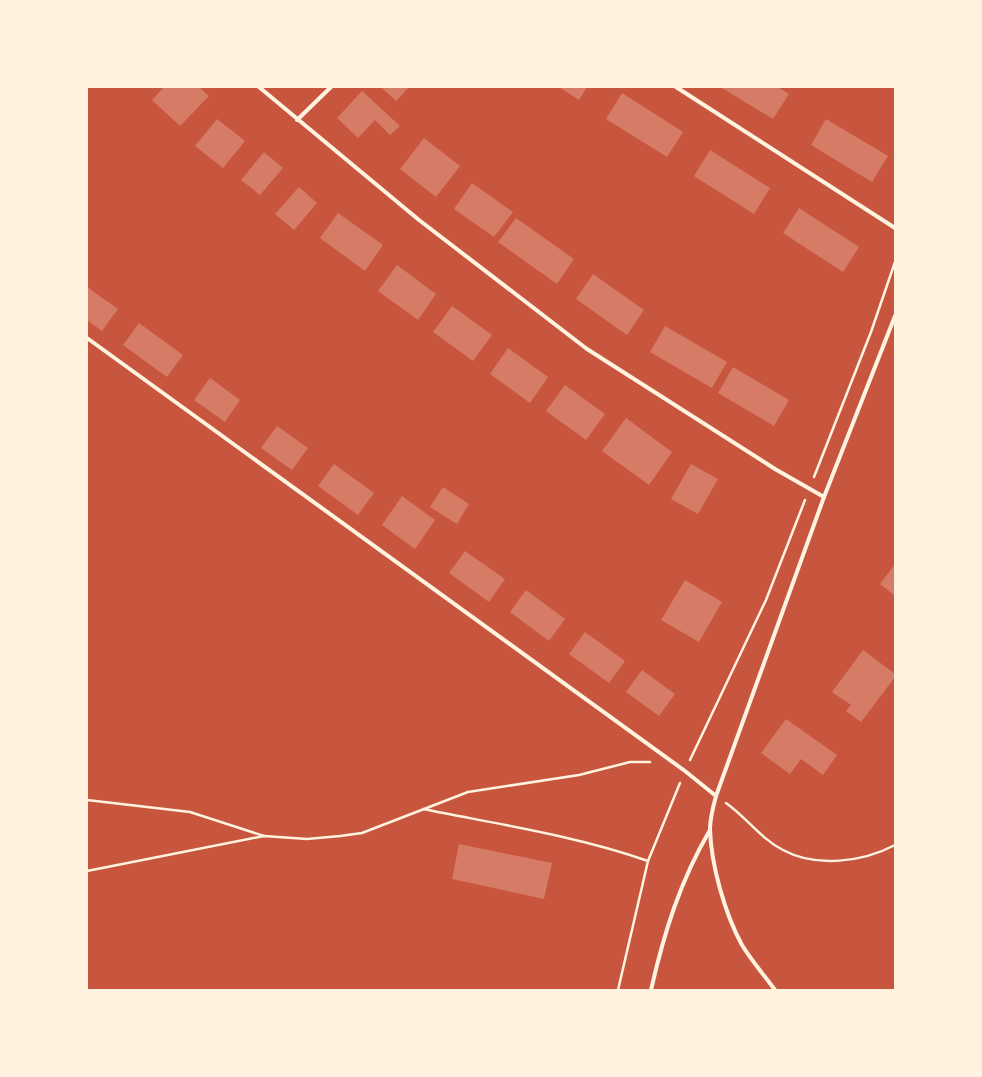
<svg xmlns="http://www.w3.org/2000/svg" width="982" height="1077" font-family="Overpass,sans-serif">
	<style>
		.building { fill: #d67c66 }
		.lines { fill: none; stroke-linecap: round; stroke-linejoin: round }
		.path { stroke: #fff3e0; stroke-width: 2.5 }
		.minor { stroke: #fff3e0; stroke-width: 4 }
	</style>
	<rect width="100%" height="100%" fill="#c8553d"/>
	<g class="building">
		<path d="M164 87H199L209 96 180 126 152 100Z"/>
		<path d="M381 87H409L396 101Z"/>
		<path d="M559 87H587L579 100Z"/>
		<path d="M720 87H778L789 94 773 119Z"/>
		<path d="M362 91 400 126 390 135 375 120 358 138 337 118Z"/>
		<path d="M622 93 683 132 667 157 606 119Z"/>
		<path d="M217 119 245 141 223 168 195 146Z"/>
		<path d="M826 119 888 156 872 182 811 145Z"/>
		<path d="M424 138 460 166 436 197 400 169Z"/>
		<path d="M710 150 770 188 754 214 694 176Z"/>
		<path d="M264 152 283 168 260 195 241 180Z"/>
		<path d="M472 183 513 212 494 237 454 209Z"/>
		<path d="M299 187 317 203 294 230 275 214Z"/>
		<path d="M799 208 859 247 843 272 783 233Z"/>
		<path d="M338 213 383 245 365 271 320 238Z"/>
		<path d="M516 218 574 259 557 284 498 242Z"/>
		<path d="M397 265 436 294 418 320 378 291Z"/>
		<path d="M593 274 644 310 627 335 576 299Z"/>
		<path d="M87 287 118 309 102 331 87 320Z"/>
		<path d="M452 306 492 335 473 361 433 332Z"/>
		<path d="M139 323 183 355 167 377 123 345Z"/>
		<path d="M665 326 727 362 712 388 650 352Z"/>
		<path d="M508 348 548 377 530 403 490 374Z"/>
		<path d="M733 367 789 400 774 426 718 393Z"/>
		<path d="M210 378 240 400 225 422 194 400Z"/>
		<path d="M565 385 605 414 586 440 546 411Z"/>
		<path d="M626 418 672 452 649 485 602 451Z"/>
		<path d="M277 426 308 448 292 470 261 448Z"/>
		<path d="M334 464 374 493 358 515 318 486Z"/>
		<path d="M691 464 718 479 698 514 671 499Z"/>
		<path d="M443 487 469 504 457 524 430 507Z"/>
		<path d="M402 496 435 520 415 549 382 525Z"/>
		<path d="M465 551 505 579 489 602 449 573Z"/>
		<path d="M895 564V596L880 584Z"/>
		<path d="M685 580 722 602 699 642 661 620Z"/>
		<path d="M526 590 565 619 549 641 510 612Z"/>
		<path d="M585 632 625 661 609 683 569 654Z"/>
		<path d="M863 650 895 674V677L861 722 846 711 851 705 832 692Z"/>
		<path d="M642 670 675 694 659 716 626 692Z"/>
		<path d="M786 719 837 755 823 775 801 759 790 774 761 753Z"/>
		<path d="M459 844 552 863 544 899 452 879Z"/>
	</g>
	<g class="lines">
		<g class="path">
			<path d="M814 477 871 332 895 262"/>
			<path d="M690 760 766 600 805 500"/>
			<path d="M87 800 190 812 264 836"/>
			<path d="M726 803C746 817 761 839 783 850 816 868 863 862 895 845"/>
			<path d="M423 809C497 824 577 836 648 861"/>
			<path d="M87 871 264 836 307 839 340 836 362 833 468 792 579 775 630 762H650"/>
			<path d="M618 990 648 861 680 783"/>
		</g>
		<g class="minor">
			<path d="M259 87 419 220 587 349 775 469 824 497"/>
			<path d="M676 87 895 228"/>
			<path d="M297 120 331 87"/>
			<path d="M87 338 685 771 716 796"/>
			<path d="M651 990C664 933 680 881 710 830"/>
			<path d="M775 990C764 975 751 960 742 945 725 914 711 865 710 829 710 818 713 807 716 796L824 497 895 316"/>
		</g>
	</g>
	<rect width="982" height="1077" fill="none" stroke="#fff3e0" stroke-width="176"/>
</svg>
